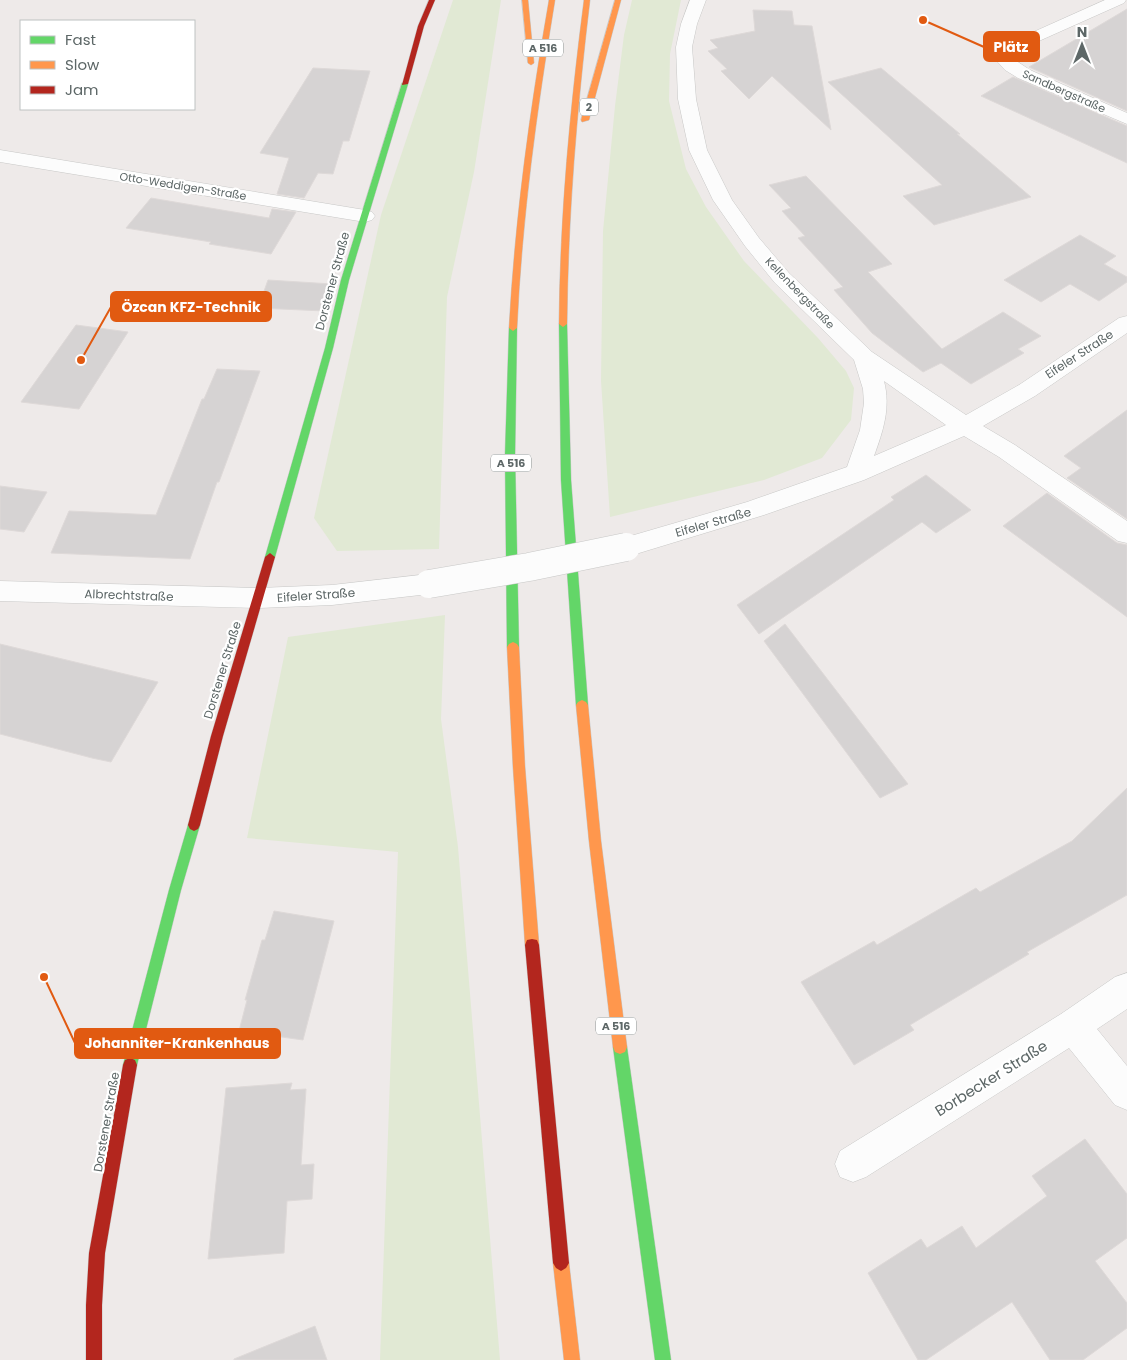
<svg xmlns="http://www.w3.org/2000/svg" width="1127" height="1360" font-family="Poppins,sans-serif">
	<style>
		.green { fill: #e1e9d4 }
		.building { fill: #d6d3d3; stroke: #ded9d8 }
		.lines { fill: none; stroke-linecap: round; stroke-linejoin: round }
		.street-casing { stroke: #c8c8c7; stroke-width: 1 }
		.fast-casing { stroke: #c8c8c8; stroke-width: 1 }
		.slow-casing { stroke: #c8c8c8; stroke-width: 1 }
		.jam-casing { stroke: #c8c8c8; stroke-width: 1 }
		.street { fill: #fcfcfc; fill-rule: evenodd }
		.fast { fill: #63d668; fill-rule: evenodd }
		.slow { fill: #ff974d; fill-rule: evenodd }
		.jam { fill: #b3261e; fill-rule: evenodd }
		.street-bridge-casing { stroke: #c8c8c7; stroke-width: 29; stroke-linecap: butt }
		.street-bridge { stroke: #fcfcfc; stroke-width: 28 }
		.labels { text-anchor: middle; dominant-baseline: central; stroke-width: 4.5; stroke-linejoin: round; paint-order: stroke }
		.shield { fill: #fff; stroke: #8e9595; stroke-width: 1 }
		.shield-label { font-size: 11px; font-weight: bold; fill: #5d6767 }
		.far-street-label { font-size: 11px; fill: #5d6767; stroke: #fff }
		.street-label { font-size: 12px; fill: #5d6767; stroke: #fff }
		.near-street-label { font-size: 15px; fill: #5d6767; stroke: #fff }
		.leader { fill: none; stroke: #e15a11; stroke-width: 2 }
		.callout-dot { fill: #e15a11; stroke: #fff; stroke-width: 2 }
		.callout { fill: #e15a11; stroke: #e15a11; stroke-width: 2 }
		.callout-label { font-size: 14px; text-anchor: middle; font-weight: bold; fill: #fff }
	</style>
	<rect width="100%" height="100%" fill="#eeeae9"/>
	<g class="green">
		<path d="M453 0H501L474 172 447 297 439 549 337 551 314 518 381 215Z"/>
		<path d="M632 0H681L670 54 669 101 686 169 706 207 744 261 818 338 846 371 854 388 851 420 822 458 764 480 610 517 601 381 603 231 615 106 624 35Z"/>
		<path d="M445 615 441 719 458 847 500 1360H380L398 852 247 838 288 637Z"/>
	</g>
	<g class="building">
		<path d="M1127 9V111L1029 67Z"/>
		<path d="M753 10 792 11 794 25 812 26 831 130 772 76 749 99 721 71 727 69 708 51 718 48 710 40 755 31Z"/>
		<path d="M313 68 370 71 349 141H343L333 174 318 173 304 198 277 194 289 158 260 153Z"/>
		<path d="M881 68 960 134H957L1031 197 934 225 903 196 942 185 828 82Z"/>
		<path d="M1013 77 1127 126V163L981 96Z"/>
		<path d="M806 176 892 264 868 272 942 349 1003 312 1041 336 1018 349 1024 353 971 384 941 363 923 372 872 333 834 290 843 287 798 238 805 236 782 211 791 208 769 185Z"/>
		<path d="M151 198 269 218 272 209 296 212 271 254 209 244 211 242 126 228Z"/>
		<path d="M1080 235 1116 256 1104 264 1127 277V282L1099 301 1070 284 1041 302 1004 280Z"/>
		<path d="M268 280 332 284 325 311 258 308Z"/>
		<path d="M76 325 128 332 79 409 21 402Z"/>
		<path d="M217 369 260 371 219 482H217L190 559 51 553 69 511 156 515 202 399H204Z"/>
		<path d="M1127 410V519L1067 478 1081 468 1064 456Z"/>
		<path d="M926 475 971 510 936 533 922 522 759 634 737 605 894 500 891 497Z"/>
		<path d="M0 486 47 492 24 532 0 529Z"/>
		<path d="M1047 493 1117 543 1127 545V617L1003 526Z"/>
		<path d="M785 624 908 784 880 798 764 641Z"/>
		<path d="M0 644 158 682 111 762 92 758 0 734Z"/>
		<path d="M1127 788V895L1027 952 1029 954 910 1025 914 1030 854 1065 801 982 874 941 877 945 976 888 980 892 1072 841Z"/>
		<path d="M274 911 334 921 303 1040 239 1031 247 1000H245L262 940H265Z"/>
		<path d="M292 1083 290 1090 306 1089 301 1165 314 1164 312 1199 287 1201 284 1253 208 1259 226 1088Z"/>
		<path d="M1085 1139 1127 1194V1238L1095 1261 1127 1303V1328L1083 1360H1050L1012 1302 926 1360H918L868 1273 921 1239 927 1248 962 1226 976 1248 1047 1196 1032 1176Z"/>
		<path d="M315 1326 327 1360H234V1359Z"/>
	</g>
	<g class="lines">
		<defs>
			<g id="street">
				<path d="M690 0H706L697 24 692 47 696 99 707 150 732 200 759 238 789 273 872 352 966 415 1019 385 1119 318 1127 316V333L1035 396 983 426 1015 445 1127 521V543L1118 541 999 457 964 436 864 480 764 515 626 557 617 554 613 547 617 540 747 502 847 467 860 430 864 403 863 389 854 360 775 283 745 246 713 200 689 150 678 99 676 47 681 24ZM884 381 946 425 874 456C883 431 891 408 884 381Z"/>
				<path d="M1105 0H1126L1124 3 1021 49 1013 54 1012 58 1030 70 1127 113V124L1018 78 1005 70 995 59 1000 47 1009 43Z"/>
				<path d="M0 150 365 210 372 212 375 216 372 220 365 222 0 162Z"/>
				<path d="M429 574 438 577 442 584 438 591 429 594 332 605 259 608 0 601V581L259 588 332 585Z"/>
				<path d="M1127 973V1009L1097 1029 1127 1066V1110L1115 1105 1069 1048 866 1177 853 1182 840 1177 835 1164 840 1151 1061 1014 1115 977Z"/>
			</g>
			<g id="fast">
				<path d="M402 83 408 84 349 280 333 348 275 557 270 561 265 557 325 348 341 280Z"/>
				<path d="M563 321 567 324 571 480 588 705 586 708 582 710 578 708 576 705 561 480 559 324Z"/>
				<path d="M513 325 517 328 515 455 519 647 517 650H509L507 647 505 455 509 328Z"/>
				<path d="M194 819 198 821 200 825 181 890 137 1065 135 1070 130 1072 125 1070 123 1065 169 890 188 825 190 821Z"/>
				<path d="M620 1040 625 1042 627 1047 671 1360H655L613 1047 615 1042Z"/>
			</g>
			<g id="slow">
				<path d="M522 0H528L534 63 531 65 528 63Z"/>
				<path d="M549 0H555C537 109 522 218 517 328L513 331 509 328C515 218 530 109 549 0Z"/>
				<path d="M584 0H590C577 108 568 215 567 324L563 327 559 324C560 215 570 108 584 0Z"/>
				<path d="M615 0H621L589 120 582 122 581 120Z"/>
				<path d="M513 642 517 644 519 647 525 767 539 945 537 950 532 951 527 950 525 945 513 767 507 647 509 644Z"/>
				<path d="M582 700 586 702 588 705 601 841 627 1047 625 1052 620 1054 615 1052 613 1047 589 841 576 705 578 702Z"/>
				<path d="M561 1255 566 1258 569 1263 580 1360H564L553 1263 556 1258Z"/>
			</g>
			<g id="jam">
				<path d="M429 0H435L424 26 408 84 402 85 418 26Z"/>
				<path d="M270 553 275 557 223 736 200 825 198 829 194 831 190 829 188 825 211 736 265 557Z"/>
				<path d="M532 939 537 940 539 945 569 1263 566 1268 561 1271 556 1268 553 1263 525 945 527 940Z"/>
				<path d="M130 1058 135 1060 137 1065 105 1253 102 1305V1360H86V1305L89 1253 123 1065 125 1060Z"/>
			</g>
		</defs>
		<use href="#street" class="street-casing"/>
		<use href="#fast" class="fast-casing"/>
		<use href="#slow" class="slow-casing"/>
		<use href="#jam" class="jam-casing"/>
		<use href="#street" class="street"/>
		<use href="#fast" class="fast"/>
		<use href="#slow" class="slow"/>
		<use href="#jam" class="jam"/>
		<defs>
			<path id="street-bridge" d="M429 584 529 567 626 547"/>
		</defs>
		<use href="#street-bridge" class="street-bridge-casing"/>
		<use href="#street-bridge" class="street-bridge"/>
	</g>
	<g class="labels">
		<g class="shield">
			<rect x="523" y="39.5" width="40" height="17" rx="4"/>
			<rect x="580" y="98.5" width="18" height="17" rx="4"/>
			<rect x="491" y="454.5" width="40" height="17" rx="4"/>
			<rect x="596" y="1017.5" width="40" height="17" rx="4"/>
		</g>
		<g class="shield-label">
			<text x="543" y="48">A 516</text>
			<text x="589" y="107">2</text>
			<text x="511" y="463">A 516</text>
			<text x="616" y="1026">A 516</text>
		</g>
		<g class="far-street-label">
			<text transform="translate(1064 91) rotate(24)">Sandbergstraße</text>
			<text transform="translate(183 186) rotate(9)">Otto-Weddigen-Straße</text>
			<text transform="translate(800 293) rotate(46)">Kellenbergstraße</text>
		</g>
		<g class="street-label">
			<text transform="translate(332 281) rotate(-75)">Dorstener Straße</text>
			<text transform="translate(1079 354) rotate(-33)">Eifeler Straße</text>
			<text transform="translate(713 522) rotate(-16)">Eifeler Straße</text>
			<text transform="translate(129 595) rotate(2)">Albrechtstraße</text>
			<text transform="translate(316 595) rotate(-4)">Eifeler Straße</text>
			<text transform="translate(222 670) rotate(-73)">Dorstener Straße</text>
			<text transform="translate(106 1122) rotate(-80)">Dorstener Straße</text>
		</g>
		<g class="near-street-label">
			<text transform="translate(991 1078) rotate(-32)">Borbecker Straße</text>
		</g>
	</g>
	<path class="leader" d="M923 20L984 47M81 360L111 307M44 977L75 1043"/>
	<g class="callout-dot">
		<circle cx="923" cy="20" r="5"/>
		<circle cx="81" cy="360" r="5"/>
		<circle cx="44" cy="977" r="5"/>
	</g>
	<g class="callout">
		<rect x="984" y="32" width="55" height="29" rx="5"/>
		<rect x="111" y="292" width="160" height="29" rx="5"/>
		<rect x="75" y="1029" width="205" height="29" rx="5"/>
	</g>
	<g class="callout-label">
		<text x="1011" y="52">Plätz</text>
		<text x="191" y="312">Özcan KFZ-Technik</text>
		<text x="177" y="1048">Johanniter-Krankenhaus</text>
	</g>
	<rect x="20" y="20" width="175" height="90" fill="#ffffff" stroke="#bec2c2"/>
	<rect x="30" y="36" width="25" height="8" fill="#63d668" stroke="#bec2c2"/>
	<text x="65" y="45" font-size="15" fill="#5d6767">Fast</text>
	<rect x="30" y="61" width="25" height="8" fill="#ff974d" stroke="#bec2c2"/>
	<text x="65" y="70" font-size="15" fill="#5d6767">Slow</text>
	<rect x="30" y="86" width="25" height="8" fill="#b3261e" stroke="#bec2c2"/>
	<text x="65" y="95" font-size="15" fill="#5d6767">Jam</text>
	<g transform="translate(1082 45)" stroke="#ffffff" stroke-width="4" paint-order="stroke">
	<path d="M0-4L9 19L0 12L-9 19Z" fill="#5d6767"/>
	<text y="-8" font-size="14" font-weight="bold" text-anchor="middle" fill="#5d6767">N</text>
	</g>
</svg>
